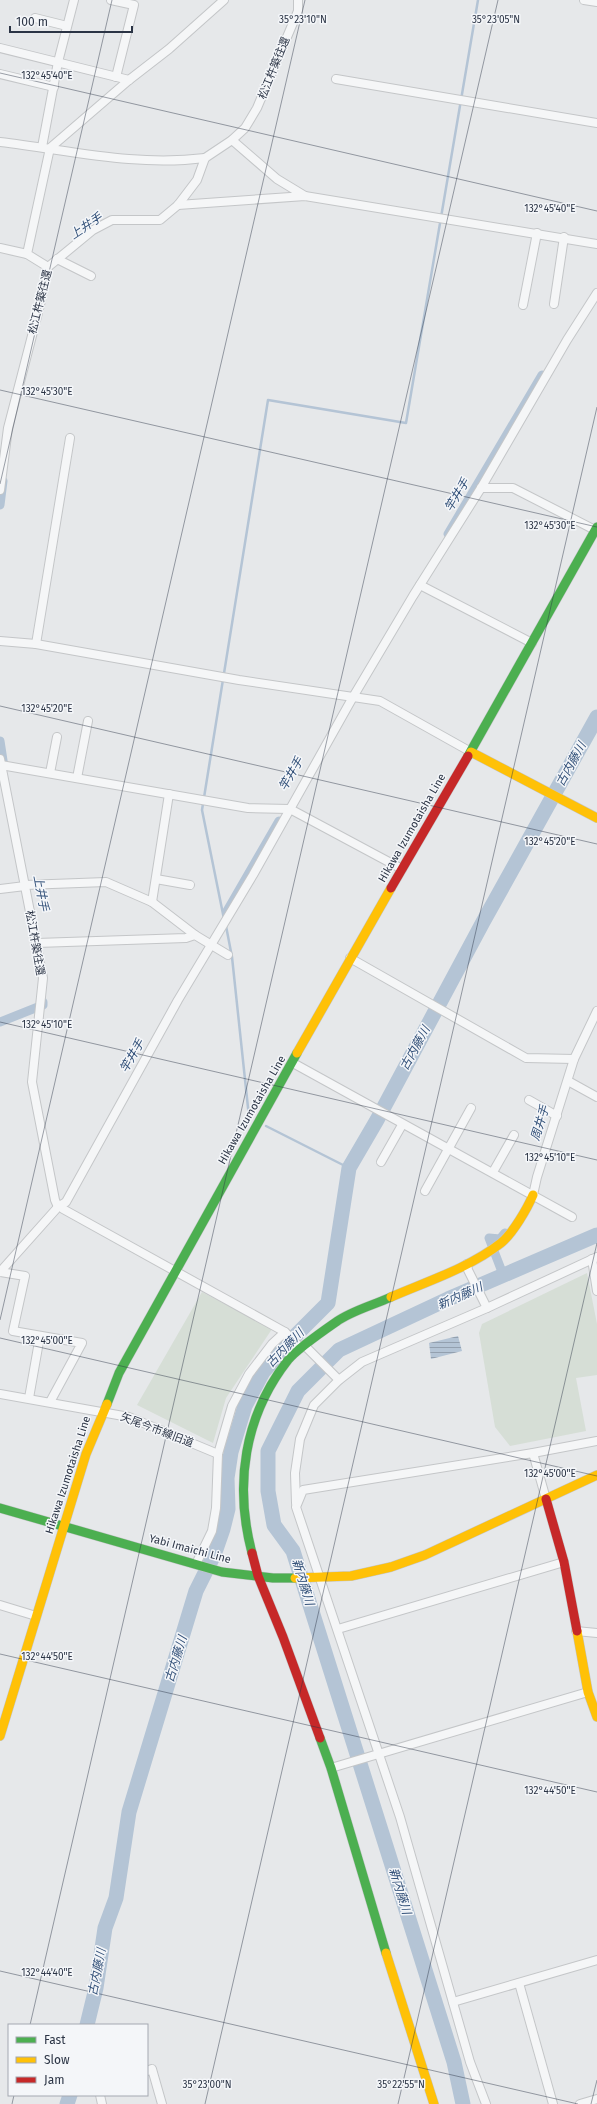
<svg xmlns="http://www.w3.org/2000/svg" width="597" height="2104" font-family="'Fira Sans','Noto Sans JP',sans-serif">
	<style>
		.grass { fill: #d6ded6 }
		.water { fill: url(#water-rules) }
		.lines { fill: none; stroke-linecap: round; stroke-linejoin: round }
		.stream { stroke: #b4c4d5; stroke-width: 2.5 }
		.canal { stroke: #b4c4d5; stroke-width: 9 }
		.river { stroke: #b4c4d5; stroke-width: 15 }
		.street-casing { stroke: #c4c6c8; stroke-width: 10 }
		.fast-casing { stroke: #c4c6c8; stroke-width: 10 }
		.slow-casing { stroke: #c4c6c8; stroke-width: 10 }
		.jam-casing { stroke: #c4c6c8; stroke-width: 10 }
		.street { stroke: #f5f6f7; stroke-width: 8 }
		.fast { stroke: #4caf50; stroke-width: 9 }
		.slow { stroke: #ffc107; stroke-width: 9 }
		.jam { stroke: #c62828; stroke-width: 9 }
		.ticks { fill: none; stroke: #2b3445; stroke-width: 1; stroke-opacity: 0.45 }
		.labels { text-anchor: middle; dominant-baseline: central; stroke-width: 3; stroke-linejoin: round; paint-order: stroke }
		.street-label { font-size: 11px; fill: #2b3445; stroke: #f4f6f9 }
		.water-label { font-size: 12px; font-style: italic; fill: #34527a; stroke: #f4f6f9 }
		.ticks-label { font-size: 10px; text-anchor: middle; fill: #2b3445; stroke: #f4f6f9; stroke-width: 3; stroke-linejoin: round; paint-order: stroke }
	</style>
	<defs>
		<pattern id="water-rules" width="6" height="5" patternUnits="userSpaceOnUse"><rect width="6" height="5" fill="#b4c4d5"/><path d="M0 2.5h6" fill="none" stroke="#93a0af"/></pattern>
	</defs>
	<rect width="100%" height="100%" fill="#e6e8ea"/>
	<g class="grass">
		<path d="M587 1273 597 1324V1375L576 1378 586 1431 510 1446 495 1427 479 1333 482 1324Z"/>
		<path d="M202 1292 272 1329 226 1398 213 1443 137 1405Z"/>
	</g>
	<path class="water" d="M458 1336 462 1351 431 1359 429 1343Z"/>
	<g class="lines">
		<g class="stream">
			<path d="M224 919 202 810 268 400 406 423 478 0"/>
			<path d="M226 926 232 957 249 1117"/>
			<path d="M266 1126 349 1168"/>
		</g>
		<g class="canal">
			<path d="M0 505 3 481"/>
			<path d="M448 534 542 375"/>
			<path d="M0 741 4 767"/>
			<path d="M227 911 279 821"/>
			<path d="M0 1022 43 1005V1002"/>
			<path d="M504 1277 489 1238 500 1239 505 1233"/>
		</g>
		<g class="river">
			<path d="M87 2025 96 1988 105 1928 116 1898 129 1812 196 1591 214 1555 223 1529 228 1509 227 1478 231 1452 245 1406 263 1372 296 1335 328 1303 349 1168 377 1120 483 922 597 717"/>
			<path d="M67 2104 70 2095"/>
			<path d="M463 2104 454 2062 293 1551 274 1525 268 1491V1451L298 1391 339 1350 448 1299 597 1235"/>
		</g>
		<defs>
			<g id="street">
				<path d="M111 0 134 5 116 77"/>
				<path d="M584 0 597 2"/>
				<path d="M35 18 67 26"/>
				<path d="M0 48 129 80"/>
				<path d="M0 74 54 87"/>
				<path d="M336 79 597 123"/>
				<path d="M232 140 277 179 305 196"/>
				<path d="M0 142C69 150 135 167 205 158"/>
				<path d="M42 147 58 62 74 0"/>
				<path d="M178 205 305 196 597 244"/>
				<path d="M0 248 27 254"/>
				<path d="M57 259 91 276"/>
				<path d="M48 267 27 254 50 148 129 80 169 49 224 0"/>
				<path d="M554 304 564 237"/>
				<path d="M523 305 537 233"/>
				<path d="M481 488H513L597 531"/>
				<path d="M0 490 8 428 40 305 48 267 93 230 112 220H160L178 205 197 180 205 158 232 140 245 128 257 108 298 11V0"/>
				<path d="M420 585 532 643"/>
				<path d="M0 641 36 644 239 680 380 701 471 752"/>
				<path d="M36 644 70 438"/>
				<path d="M0 759 43 978 32 1082 55 1200 58 1207"/>
				<path d="M1 765 248 808 290 809 402 869"/>
				<path d="M50 773 57 737"/>
				<path d="M77 778 88 721"/>
				<path d="M156 879 190 885"/>
				<path d="M25 885 106 882 152 902 195 935"/>
				<path d="M0 889 25 886"/>
				<path d="M152 902 169 794"/>
				<path d="M37 943 186 938 195 935 228 955"/>
				<path d="M350 958 526 1058 574 1059"/>
				<path d="M293 1063 572 1217"/>
				<path d="M568 1081 597 1097"/>
				<path d="M529 1100 557 1116"/>
				<path d="M381 1162 402 1125"/>
				<path d="M493 1172 514 1135"/>
				<path d="M425 1191 471 1108"/>
				<path d="M533 1195 537 1177 574 1059 597 1011"/>
				<path d="M61 1206 63 1209 285 1332 301 1348"/>
				<path d="M592 1259 597 1291"/>
				<path d="M467 1264 468 1270 487 1308"/>
				<path d="M0 1272 58 1207 66 1202 178 1000 253 875 353 697 413 596 481 488 567 340 597 293"/>
				<path d="M0 1272 25 1276 13 1331 82 1343 50 1402"/>
				<path d="M304 1345 339 1380"/>
				<path d="M0 1394 129 1417 218 1454"/>
				<path d="M29 1398 40 1336"/>
				<path d="M533 1453 546 1499"/>
				<path d="M296 1503 295 1473 300 1439 314 1405 339 1380 362 1362 487 1308 597 1257"/>
				<path d="M196 1564 212 1531 216 1508 218 1454 232 1406 249 1374 272 1344 285 1332"/>
				<path d="M0 1605 36 1616"/>
				<path d="M338 1629 564 1562"/>
				<path d="M576 1631 597 1633"/>
				<path d="M331 1768 588 1692"/>
				<path d="M519 1983 553 2104"/>
				<path d="M453 2002 597 1960"/>
				<path d="M147 2071 152 2069 162 2104"/>
				<path d="M100 2095 102 2104"/>
				<path d="M486 2104 470 2062 400 1817 296 1507 303 1490 533 1453 597 1441"/>
				<path d="M580 2104 597 2099"/>
			</g>
			<g id="fast">
				<path d="M468 756 597 527"/>
				<path d="M107 1404 119 1373 297 1053"/>
				<path d="M0 1508 222 1572 273 1578H295"/>
				<path d="M252 1553C234 1485 244 1416 288 1360 297 1349 323 1331 336 1322 351 1311 374 1305 391 1297"/>
				<path d="M320 1738 331 1768 386 1953"/>
			</g>
			<g id="slow">
				<path d="M471 752 597 818"/>
				<path d="M297 1053 391 888"/>
				<path d="M391 1297C428 1281 469 1268 501 1243 513 1233 527 1209 533 1195"/>
				<path d="M295 1578 351 1576 391 1567 425 1555 597 1475"/>
				<path d="M577 1631 588 1692 597 1717"/>
				<path d="M0 1736 86 1454 107 1404"/>
				<path d="M386 1953 434 2104"/>
			</g>
			<g id="jam">
				<path d="M391 888 468 756"/>
				<path d="M546 1499 564 1562 577 1631"/>
				<path d="M252 1553 258 1576 283 1637 320 1738"/>
			</g>
		</defs>
		<use href="#street" class="street-casing"/>
		<use href="#fast" class="fast-casing"/>
		<use href="#slow" class="slow-casing"/>
		<use href="#jam" class="jam-casing"/>
		<use href="#street" class="street"/>
		<use href="#fast" class="fast"/>
		<use href="#slow" class="slow"/>
		<use href="#jam" class="jam"/>
	</g>
	<path class="ticks" d="M0 73 597 211M0 390 597 527M0 484 112 0M0 706 597 844M0 1022 597 1160M0 1320 305 0M0 1338 597 1476M0 1654 597 1792M0 1971 578 2104M30 2025 498 0M12 2104 14 2095M205 2104 597 407M398 2104 597 1243M591 2104 597 2080"/>
	<g class="labels">
		<g class="street-label">
			<text transform="translate(274 68) rotate(-68)">松江杵築往還</text>
			<text transform="translate(40 302) rotate(-76)">松江杵築往還</text>
			<text transform="translate(412 828) rotate(-60)">Hikawa Izumotaisha Line</text>
			<text transform="translate(35 943) rotate(80)">松江杵築往還</text>
			<text transform="translate(252 1110) rotate(-60)">Hikawa Izumotaisha Line</text>
			<text transform="translate(157 1430) rotate(21)">矢尾今市線旧道</text>
			<text transform="translate(68 1475) rotate(-72)">Hikawa Izumotaisha Line</text>
			<text transform="translate(190 1549) rotate(15)">Yabi Imaichi Line</text>
		</g>
		<g class="water-label">
			<text transform="translate(86 226) rotate(-34)">上井手</text>
			<text transform="translate(457 495) rotate(-59)">竿井手</text>
			<text transform="translate(571 764) rotate(-61)">古内藤川</text>
			<text transform="translate(291 774) rotate(-60)">竿井手</text>
			<text transform="translate(41 893) rotate(79)">上井手</text>
			<text transform="translate(415 1048) rotate(-61)">古内藤川</text>
			<text transform="translate(132 1056) rotate(-60)">竿井手</text>
			<text transform="translate(540 1123) rotate(-73)">周井手</text>
			<text transform="translate(460 1296) rotate(-24)">新内藤川</text>
			<text transform="translate(285 1348) rotate(-46)">古内藤川</text>
			<text transform="translate(303 1582) rotate(73)">新内藤川</text>
			<text transform="translate(176 1659) rotate(-73)">古内藤川</text>
			<text transform="translate(400 1891) rotate(73)">新内藤川</text>
			<text transform="translate(97 1972) rotate(-79)">古内藤川</text>
		</g>
	</g>
	<g class="ticks-label">
		<text x="496" y="23">35°23'05"N</text>
		<text x="303" y="23">35°23'10"N</text>
		<text x="47" y="79">132°45'40"E</text>
		<text x="550" y="212">132°45'40"E</text>
		<text x="47" y="395">132°45'30"E</text>
		<text x="550" y="529">132°45'30"E</text>
		<text x="47" y="712">132°45'20"E</text>
		<text x="550" y="845">132°45'20"E</text>
		<text x="47" y="1028">132°45'10"E</text>
		<text x="550" y="1161">132°45'10"E</text>
		<text x="47" y="1344">132°45'00"E</text>
		<text x="550" y="1477">132°45'00"E</text>
		<text x="47" y="1660">132°44'50"E</text>
		<text x="550" y="1794">132°44'50"E</text>
		<text x="47" y="1976">132°44'40"E</text>
		<text x="207" y="2088">35°23'00"N</text>
		<text x="401" y="2088">35°22'55"N</text>
	</g>
	<rect x="8" y="2024" width="140" height="72" fill="#f4f6f9" stroke="#a4a8b1"/>
	<rect x="16" y="2037" width="20" height="6" fill="#4caf50" stroke="#a4a8b1"/>
	<text x="44" y="2044" font-size="12" fill="#2b3445">Fast</text>
	<rect x="16" y="2057" width="20" height="6" fill="#ffc107" stroke="#a4a8b1"/>
	<text x="44" y="2064" font-size="12" fill="#2b3445">Slow</text>
	<rect x="16" y="2077" width="20" height="6" fill="#c62828" stroke="#a4a8b1"/>
	<text x="44" y="2084" font-size="12" fill="#2b3445">Jam</text>
	<path d="M10 26v6h122v-6" fill="none" stroke="#2b3445" stroke-width="2"/>
	<text x="16" y="26" font-size="12" fill="#2b3445" stroke="#f4f6f9" stroke-width="3" paint-order="stroke">100 m</text>
</svg>
